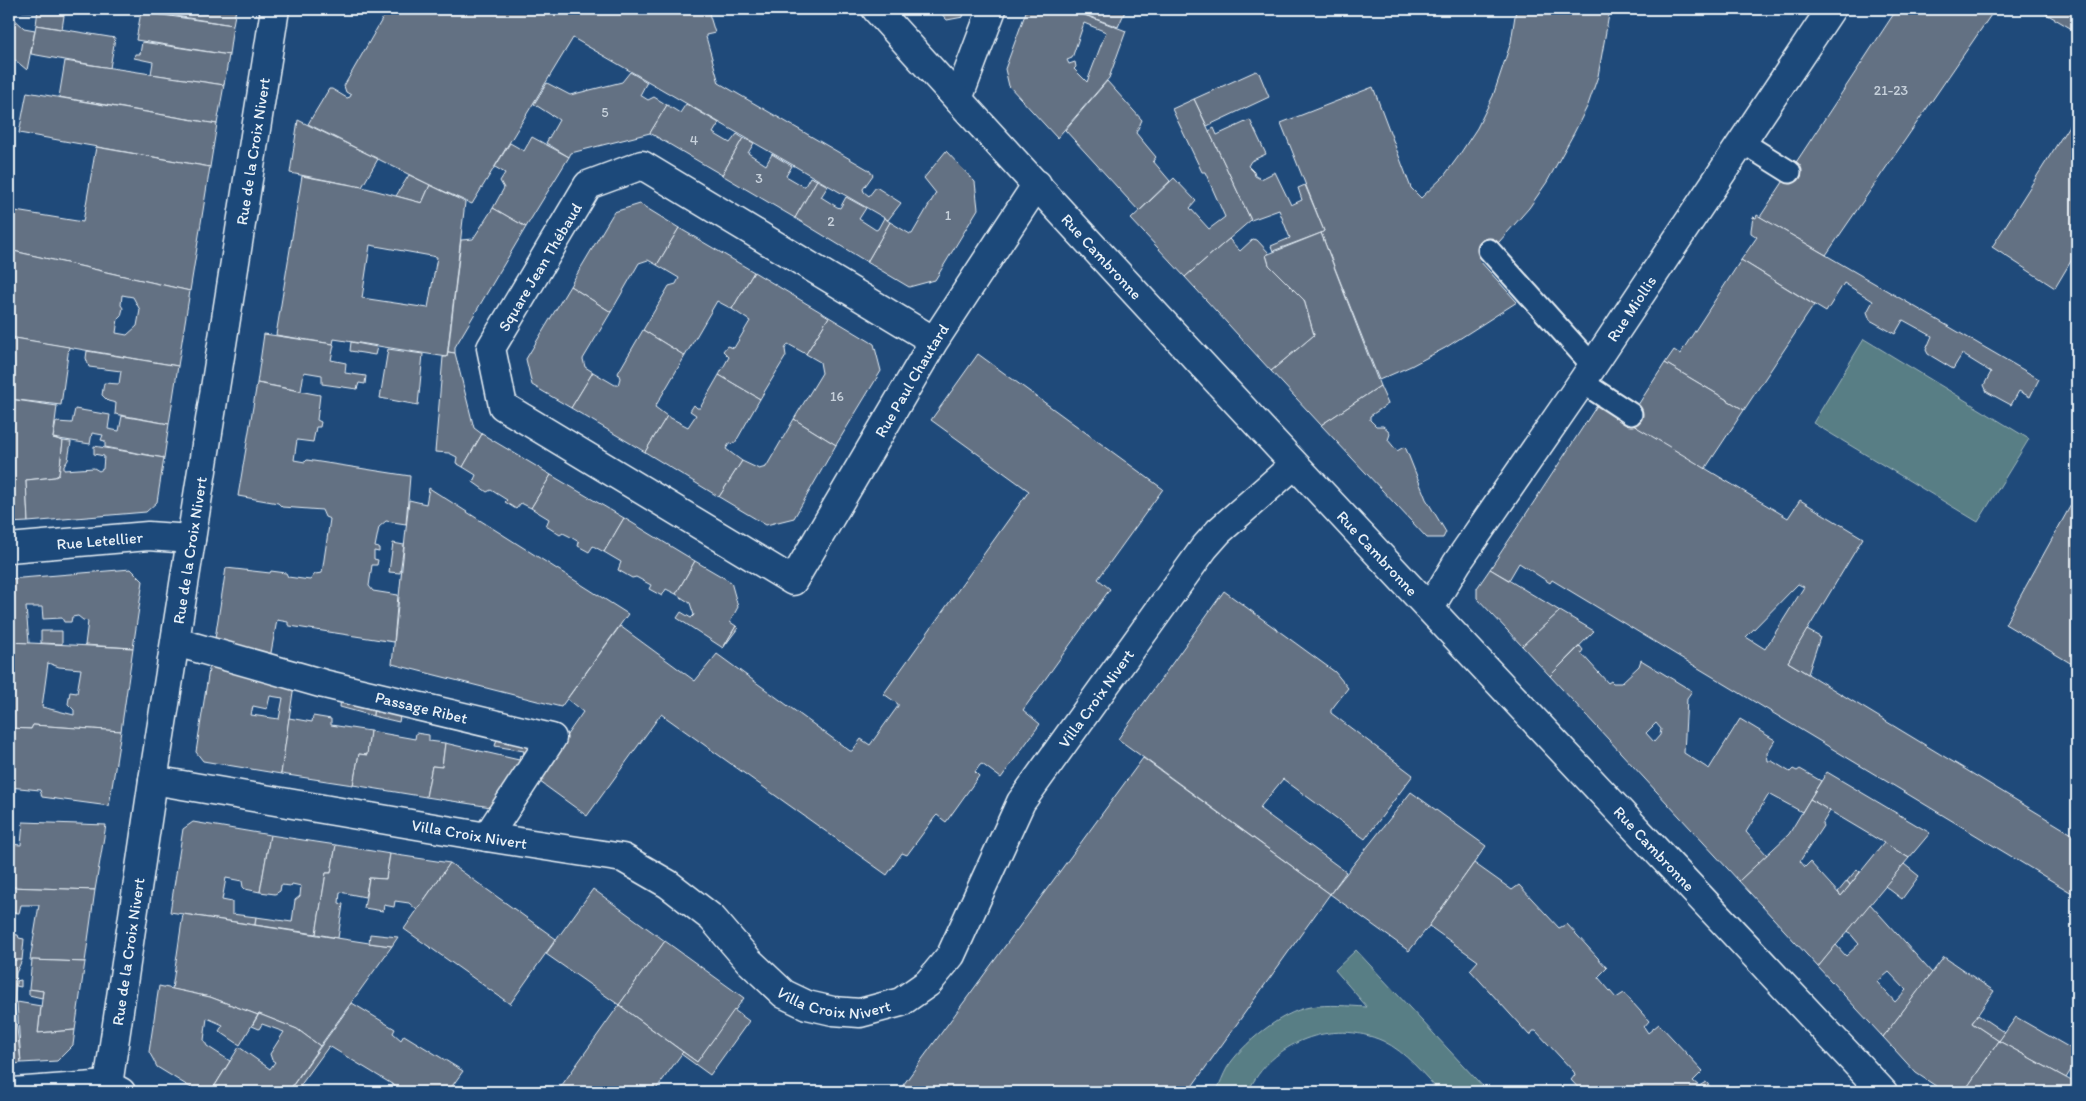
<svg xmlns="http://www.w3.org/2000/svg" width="2086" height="1101" font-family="Itim,sans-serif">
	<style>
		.green { fill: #587e85; stroke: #a0b8be }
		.building { fill: #647183; stroke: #e8f1f8; fill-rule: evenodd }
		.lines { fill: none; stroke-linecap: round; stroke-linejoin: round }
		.lane-casing { stroke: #e8f1f8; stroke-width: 25 }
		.street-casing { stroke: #e8f1f8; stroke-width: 31 }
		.secondary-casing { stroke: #e8f1f8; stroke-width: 31 }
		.lane { stroke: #1f4a7a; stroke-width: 21 }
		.street { stroke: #1f4a7a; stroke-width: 28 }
		.secondary { stroke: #1f4a7a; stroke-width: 28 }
		.labels { text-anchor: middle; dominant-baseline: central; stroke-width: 4.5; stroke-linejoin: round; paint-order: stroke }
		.number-label { font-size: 14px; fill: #c7d1db }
		.street-label { font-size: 16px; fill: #e8f1f8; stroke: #1f4a7a }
	</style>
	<rect width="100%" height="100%" fill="#1f4a7a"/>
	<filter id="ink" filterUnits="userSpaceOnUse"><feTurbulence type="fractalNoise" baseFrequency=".02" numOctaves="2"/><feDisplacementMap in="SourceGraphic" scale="10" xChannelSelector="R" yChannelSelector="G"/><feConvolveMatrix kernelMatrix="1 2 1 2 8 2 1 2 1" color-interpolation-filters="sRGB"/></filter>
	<g filter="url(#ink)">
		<g class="green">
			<path d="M1864 339 2029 439 1978 522 1813 423Z"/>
			<path d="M1356 950 1488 1092H1440C1423 1074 1406 1052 1383 1041 1332 1018 1271 1042 1248 1092H1216C1220 1084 1223 1075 1227 1068 1242 1044 1281 1012 1310 1007 1329 1004 1348 1006 1367 1007L1335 970Z"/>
		</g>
		<g class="building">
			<path d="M22 9H38V12L22 11Z"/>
			<path d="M38 9H65L62 29 36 25Z"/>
			<path d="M150 9H236L233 25 150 12Z"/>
			<path d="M388 9H698L701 12 708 10 715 33 706 35V37L719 83 869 170 873 175 863 189 864 192 869 196 876 187 901 203 888 220 573 38 472 204 430 185 308 124 329 89H332L347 98 350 97 351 95 346 92 344 86Z"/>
			<path d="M937 9H966L963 17 947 20Z"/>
			<path d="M1027 9H1069L1126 31 1109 78 1057 138 1009 86 1005 69ZM1084 23 1106 32 1087 82 1074 69 1076 67 1075 62 1069 64 1067 60 1072 58Z"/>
			<path d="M1069 9H1126L1118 27Z"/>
			<path d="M1516 9H1610L1598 76 1588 105 1574 133 1547 182 1529 208 1499 242 1479 260 1517 302 1445 348 1411 366 1379 380 1321 233 1324 231 1281 123 1373 87 1411 188 1421 198 1444 176 1458 157 1477 128 1493 96 1511 42Z"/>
			<path d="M1897 9H1995L1826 255 1760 217Z"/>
			<path d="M2038 9H2077V32Z"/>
			<path d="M141 12 233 25 229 55 136 40Z"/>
			<path d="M9 14 24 28 35 30 27 70 9 55Z"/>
			<path d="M36 25 115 38 110 68 31 54Z"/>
			<path d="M142 42 229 55 224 85 151 74 153 62 134 58 135 54H140Z"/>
			<path d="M65 61 224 85 217 124 59 97Z"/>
			<path d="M1256 71 1259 73 1269 97 1207 126 1194 99Z"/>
			<path d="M630 72 647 82 640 95 648 100 654 97 667 105 650 133 571 153 569 157 546 143 559 120 534 104 547 83 570 95 622 82Z"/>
			<path d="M1107 81 1142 120 1136 133 1156 157 1153 161 1170 181 1139 211 1065 130Z"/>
			<path d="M27 92 217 124 210 167 19 133Z"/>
			<path d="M1194 99 1251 220 1185 277 1131 219 1174 178 1196 201 1190 208 1209 229 1225 217 1205 172H1202L1172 109Z"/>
			<path d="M686 104 719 123 713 133 730 143 737 134 743 138 722 175 650 133 667 105 680 113Z"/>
			<path d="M2077 113V251L2055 288 1992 247Z"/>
			<path d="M298 120 378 159 362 187 290 173Z"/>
			<path d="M1250 120 1266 154 1251 161 1248 166 1254 172 1255 176 1261 179 1275 172 1291 205 1302 200 1298 188 1305 185 1324 231 1321 233 1273 251 1271 246 1290 238 1279 210 1251 220 1209 131 1214 128 1217 135Z"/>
			<path d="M532 137 569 157 526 227 493 208 504 188 500 181 505 173 495 167 510 143 524 151Z"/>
			<path d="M743 138 754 143 748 153 766 165 772 154 780 159 792 166 786 176 803 186H805L810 177 817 180 795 218 722 175Z"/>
			<path d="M96 147 210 167 190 291 9 250V210L83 222Z"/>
			<path d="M946 151 975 182 978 209 935 280 909 287 867 262 890 222 910 234H912L936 193 924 178Z"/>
			<path d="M9 167 12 169 9 185Z"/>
			<path d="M409 175 430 185 422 203 396 196Z"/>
			<path d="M302 176 362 187 422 203 430 185 465 202 447 357 334 339 333 344 276 335ZM370 245 437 257 428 308 362 298Z"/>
			<path d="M817 180 828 186 821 197 837 207 840 208 846 197 866 208 859 219 876 230 878 229 884 218 890 222 867 262 795 218Z"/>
			<path d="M640 204 679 228 657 265 648 260 639 263 611 312 570 286 614 212Z"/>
			<path d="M493 208 526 227 455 347V353L448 352 461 240 473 239Z"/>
			<path d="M1757 215 2039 379 2030 397 2019 391 2011 405 1987 392 1984 385 1991 372 1962 354 1953 369 1928 354 1926 350 1932 336 1903 320 1895 334 1870 320 1867 312 1873 301 1844 283 1826 312 1741 260 1757 237 1751 233V230L1753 217 1756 218Z"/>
			<path d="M679 228 754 272 732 309 717 301 685 356 643 330 669 286 676 284 679 278 657 265Z"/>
			<path d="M1321 233 1380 386 1321 425 1271 371 1314 335 1304 300 1269 265 1266 255Z"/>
			<path d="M1229 239 1240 251 1253 239 1257 240 1269 253 1266 255 1269 265 1304 300 1314 335 1271 371 1185 277Z"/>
			<path d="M9 250 190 291 178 366 9 337ZM122 295 133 297 140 310 137 326 127 335 116 333 118 319 121 316 123 308 121 305Z"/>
			<path d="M2077 251V265L2071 261Z"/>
			<path d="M1741 260 1814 305 1744 410 1665 363 1674 350 1680 354Z"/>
			<path d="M754 272 829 317 806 354 788 344 785 349 786 356 760 399 719 375 729 357 723 351 727 346 734 348 750 321 732 309Z"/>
			<path d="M570 286 611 312 583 359 585 367 593 372 571 408 532 385 526 359Z"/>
			<path d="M829 317 874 344 881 371 836 445 794 419 822 373 820 362 806 354Z"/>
			<path d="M643 330 685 356 655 407 667 416 645 452 571 408 593 372 615 385H618L620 378 618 373Z"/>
			<path d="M264 334 333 344 334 345 331 360 346 363 345 373 366 376 365 384 359 383 357 389 322 384V375L304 372 301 391 257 383Z"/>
			<path d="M9 337 69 347 61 405 9 399 11 363 9 362Z"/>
			<path d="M351 342 377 347 375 355 350 351Z"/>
			<path d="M388 349 423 354 418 405 380 398Z"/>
			<path d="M87 351 178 366 169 424 115 414 116 403 108 401 102 395 104 383 119 384 121 371 89 367 86 358Z"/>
			<path d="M448 352 455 353 474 428 482 434 463 467 456 463 457 457 449 453 435 452 443 357H447Z"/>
			<path d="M978 354 1163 489 1098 579 1110 589 1023 710 1040 724 1001 778 982 764 980 765 975 772 979 776 946 822 937 815 935 817 907 855 902 853 887 875 661 714 587 816 536 779 583 712 567 699 620 626 695 681 717 654 850 751H852L861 739 870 745 898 706V704L884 694 885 692 1029 491 931 420Z"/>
			<path d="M1665 363 1744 410 1705 469 1627 422Z"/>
			<path d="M719 375 760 399 735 443 729 444 726 449 742 461 719 497 645 452 667 416 688 427 696 415 690 411 694 405 697 408H700Z"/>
			<path d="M257 383 320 395 317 420 321 422 320 427H316L313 442 297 440 294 460 305 462 307 460 410 476 406 524 386 521 379 527 375 547 379 548V552L374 551V559L378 560 377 565H372L369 586 373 591 398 595 394 642 290 626 288 625V622L277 620 270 658 214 645 226 568 270 573 271 571 286 573 288 577 310 580 315 574 322 573 330 519 325 517 322 510 282 507 278 503 238 496Z"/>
			<path d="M1380 386 1388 404 1370 416V420L1376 426H1383L1388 430 1390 434 1388 440 1397 451 1404 447 1406 449 1426 499 1446 532 1443 538H1427L1321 425Z"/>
			<path d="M9 399 57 406 53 438 63 441 59 475 55 477 26 480 28 522 9 523Z"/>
			<path d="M1598 404 1788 518 1800 500 1863 538 1788 662 2077 837V896L1552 580 1550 583 1519 563 1509 580 1490 569ZM1798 584 1804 587 1765 649 1746 637Z"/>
			<path d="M75 409 110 415 108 429 119 431 122 416 169 424 164 458 105 447V441L101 440 103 435 92 433 90 444 53 438 56 422 72 423Z"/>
			<path d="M794 419 836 445 794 518 766 525 719 497 742 461 759 469 766 467Z"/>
			<path d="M482 434 551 475 531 508 521 503 516 509 505 502 507 500 491 490 487 492 473 482 476 475 463 467Z"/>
			<path d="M63 441 71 442 68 460 64 466V470L94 468 99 471 103 469 104 456 94 454V446L164 458 157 502 146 512 28 522 26 480 55 477 59 475Z"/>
			<path d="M551 475 624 518 604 552 593 546 589 552 578 546 579 542 569 536 563 533 560 535 546 526 549 519 531 508Z"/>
			<path d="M429 488 628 614 561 707 392 664 409 500 426 504Z"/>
			<path d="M2077 494V667L2005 624Z"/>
			<path d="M624 518 695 561 676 594 666 589 662 596 649 589 651 585 636 577 632 578 618 570 621 562 604 552Z"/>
			<path d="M393 543 404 545 400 573 389 572Z"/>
			<path d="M695 561 731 582 738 607 730 622 736 626 723 648 677 618 681 612 691 618 694 615 690 603 676 594Z"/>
			<path d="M131 569 143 581 133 648 85 645 88 621 83 620 78 616 72 617 71 622H64L62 618 43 619 42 607H26L29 643 9 642V579Z"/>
			<path d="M1490 569 1560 611 1522 646 1477 598V588Z"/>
			<path d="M1224 591 1335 672 1348 688 1331 710V713L1413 775 1365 839 1283 779 1261 806 1260 809 1346 872 1330 894 1118 739Z"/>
			<path d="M1560 611 1594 631 1550 676 1522 646Z"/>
			<path d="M736 626 738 628 723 648Z"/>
			<path d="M1807 630 1820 637 1808 674 1788 662Z"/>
			<path d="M41 631H62V644L41 643Z"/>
			<path d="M9 642 133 648 121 731 33 725 31 729 9 728ZM48 663 59 667 81 669 77 693 70 692 68 704 74 710V715L42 707Z"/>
			<path d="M1580 646 1583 650 1581 653 1608 683 1611 681 1613 683H1621L1639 666 1641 660 1692 691 1687 698 1684 753 1709 769 1740 719 1775 740 1767 753 1768 761H1772L1790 772 1793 769 1797 771 1800 769 1821 781 1802 812 1769 794 1746 832 1767 855 1739 881 1550 676ZM1656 723 1661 729 1660 735 1654 742 1646 733Z"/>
			<path d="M210 663 294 685 281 774 203 761 196 752ZM270 696 283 698 279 719 251 715 253 706 267 709Z"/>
			<path d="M341 696 374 705 373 716 340 707Z"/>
			<path d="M374 705 401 711 399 722 373 716Z"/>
			<path d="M313 716 331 719V725L370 731 367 755 359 754 353 785 281 774 289 718 312 722Z"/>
			<path d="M33 725 121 731 109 806 42 797 40 790 9 787V728L31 729Z"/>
			<path d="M370 731 415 739 416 733 429 735V741L445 743 442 767 432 766 426 797 353 785 359 754 367 755Z"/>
			<path d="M498 735 535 745 491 807 426 797 432 766 442 767 445 743 519 760 520 755 523 756 524 751 495 746Z"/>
			<path d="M1143 758 1330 894 1188 1092H898Z"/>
			<path d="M1827 772 1930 833 1909 858 1810 799Z"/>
			<path d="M1411 792 1486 846 1429 926 1409 951 1330 894Z"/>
			<path d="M1810 799 1830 811 1822 824 1823 826 1800 861 1805 867 1810 862 1841 896 1884 843 1909 858 1818 967 1739 881 1789 834Z"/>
			<path d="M23 822 106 825 95 890 9 887V844L21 845Z"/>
			<path d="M193 822 270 835 260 892 245 889 243 887 242 881 226 878 222 900 232 902V914L256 917 255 925 170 912 183 829Z"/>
			<path d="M270 835 336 845 331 873H326L316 934 255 925 256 917 292 922 295 900 300 896 301 886 292 884 291 886 281 885 280 891 275 894 260 892Z"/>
			<path d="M336 845 390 854 386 879 369 878 365 897 340 892 339 903 343 904 338 938 316 934 326 873H331Z"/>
			<path d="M390 854 450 863 417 910 409 903 395 901 394 907 384 905 383 911 364 908 369 878 386 879Z"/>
			<path d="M450 863 556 939 510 1004 404 929Z"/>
			<path d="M1474 863 1512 890 1519 885 1559 928 1567 924 1607 968 1598 977 1616 998 1624 993 1649 1021 1644 1027 1648 1033 1659 1024 1703 1071 1693 1081 1699 1086 1706 1082 1715 1092H1582L1571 1080 1575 1075 1574 1072 1536 1031H1533L1530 1036 1471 971 1470 970 1478 961 1429 926Z"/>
			<path d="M1904 864 1919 876 1902 899 1885 886Z"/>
			<path d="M1857 869 1860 872 1850 885 1847 881Z"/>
			<path d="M1847 881 1850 885 1841 896 1838 892Z"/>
			<path d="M9 887 95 890 85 962 30 960 39 905H21L19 913 9 912Z"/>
			<path d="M593 889 665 941 619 1005 546 954Z"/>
			<path d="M1870 904 1932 973 1883 1037 1818 967 1836 945 1846 956 1859 944 1848 931ZM1889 972 1906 990 1895 1002 1877 982Z"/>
			<path d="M183 914 369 943 392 946 320 1046 297 1029 259 1014 258 1015 210 997 172 989Z"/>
			<path d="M9 934 18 935 19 938 24 939 22 960H9Z"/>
			<path d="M370 934 398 937 392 946 369 943Z"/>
			<path d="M665 941 744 998 697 1062 619 1005Z"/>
			<path d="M1944 957 1994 991 1972 1023 1999 1041 1964 1092H1945L1916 1073 1883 1037Z"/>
			<path d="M9 960H22L16 973 14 1003 21 1063 9 1065V987H11V978H9Z"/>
			<path d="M32 960 85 962 75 1030 38 1033 43 991 29 989Z"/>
			<path d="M21 980V987L16 986V981Z"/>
			<path d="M159 986 210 997 258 1015 240 1045 219 1031 223 1025 207 1018 204 1040 207 1046 230 1061 211 1092H198L157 1067 153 1059 149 1052Z"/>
			<path d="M29 989 43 991 42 998 29 995Z"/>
			<path d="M17 1002 41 1006 38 1033 75 1030 73 1045 57 1061 21 1063Z"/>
			<path d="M352 1003 395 1029 393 1033 401 1040 404 1035 463 1071 448 1092H405L329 1046 300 1086 310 1092H288Z"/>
			<path d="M619 1005 683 1052 654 1092H557Z"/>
			<path d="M734 1010 749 1021 710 1075 681 1054 683 1052 697 1062Z"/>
			<path d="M259 1014 297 1029 320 1046 288 1092H280L275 1089 273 1092H211L239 1047 270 1069 275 1062 272 1060 270 1054 284 1032 262 1024 259 1029 252 1026Z"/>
			<path d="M1978 1015 2005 1033 1999 1041 1972 1023Z"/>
			<path d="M2016 1017 2077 1052V1060L2066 1078 1999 1041Z"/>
			<path d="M1999 1041 2077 1084V1092H1964Z"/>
		</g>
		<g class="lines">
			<defs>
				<g id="lane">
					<path d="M1742 142 1790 172"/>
					<path d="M1489 250 1593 366"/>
					<path d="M1582 382 1631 414"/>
				</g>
				<g id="street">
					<path d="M958 99 992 9"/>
					<path id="s1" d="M934 341 642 165 588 185 491 348 503 406 793 581 934 341 1037 184"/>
					<path id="s2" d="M9 548 148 536 191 539"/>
					<path id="s3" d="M1430 608 1457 563 1582 382 1831 9"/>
					<path id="s4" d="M176 642 324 684 552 738 487 837"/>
					<path id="s5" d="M153 780 487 837 623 858 668 884 712 918 749 961 784 994 807 1005 833 1011 860 1013 901 1002 928 983 951 955 1021 802 1204 548 1219 531 1294 465"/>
					<path d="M13 1092 108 1085 121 1092"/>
				</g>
				<g id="secondary">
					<path id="s6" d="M876 9C1207 375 1546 732 1883 1092"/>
					<path id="s7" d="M107 1092 153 780 275 9"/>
				</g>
			</defs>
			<use href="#lane" class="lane-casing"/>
			<use href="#street" class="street-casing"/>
			<use href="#secondary" class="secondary-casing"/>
			<use href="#lane" class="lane"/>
			<use href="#street" class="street"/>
			<use href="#secondary" class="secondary"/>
		</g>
	</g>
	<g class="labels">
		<g class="number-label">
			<text x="1891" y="90">21-23</text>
			<text x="605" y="112">5</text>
			<text x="694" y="140">4</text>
			<text x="759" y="178">3</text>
			<text x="948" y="215">1</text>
			<text x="831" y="221">2</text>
			<text x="837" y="396">16</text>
		</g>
		<g class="street-label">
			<text stroke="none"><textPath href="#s7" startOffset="952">Rue de la Croix Nivert</textPath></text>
			<text stroke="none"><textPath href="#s6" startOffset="335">Rue Cambronne</textPath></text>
			<text transform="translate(540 267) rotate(-59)">Square Jean Thébaud</text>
			<text stroke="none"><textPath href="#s3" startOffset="361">Rue Miollis</textPath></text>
			<text stroke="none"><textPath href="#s1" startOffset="1219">Rue Paul Chautard</textPath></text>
			<text stroke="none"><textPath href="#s2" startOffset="91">Rue Letellier</textPath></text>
			<text stroke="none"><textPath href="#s7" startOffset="548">Rue de la Croix Nivert</textPath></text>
			<text stroke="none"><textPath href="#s6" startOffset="740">Rue Cambronne</textPath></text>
			<text stroke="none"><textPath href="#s5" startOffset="1176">Villa Croix Nivert</textPath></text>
			<text stroke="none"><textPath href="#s4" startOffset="254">Passage Ribet</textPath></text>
			<text stroke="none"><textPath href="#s5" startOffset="321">Villa Croix Nivert</textPath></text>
			<text stroke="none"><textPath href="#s6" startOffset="1145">Rue Cambronne</textPath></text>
			<text stroke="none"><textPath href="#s7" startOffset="142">Rue de la Croix Nivert</textPath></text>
			<text stroke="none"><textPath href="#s5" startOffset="741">Villa Croix Nivert</textPath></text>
		</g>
	</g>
	<rect width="2086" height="1101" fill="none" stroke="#1f4a7a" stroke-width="30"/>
	<rect x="15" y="15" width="2056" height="1071" fill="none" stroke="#e8f1f8" stroke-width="2" filter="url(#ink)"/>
</svg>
